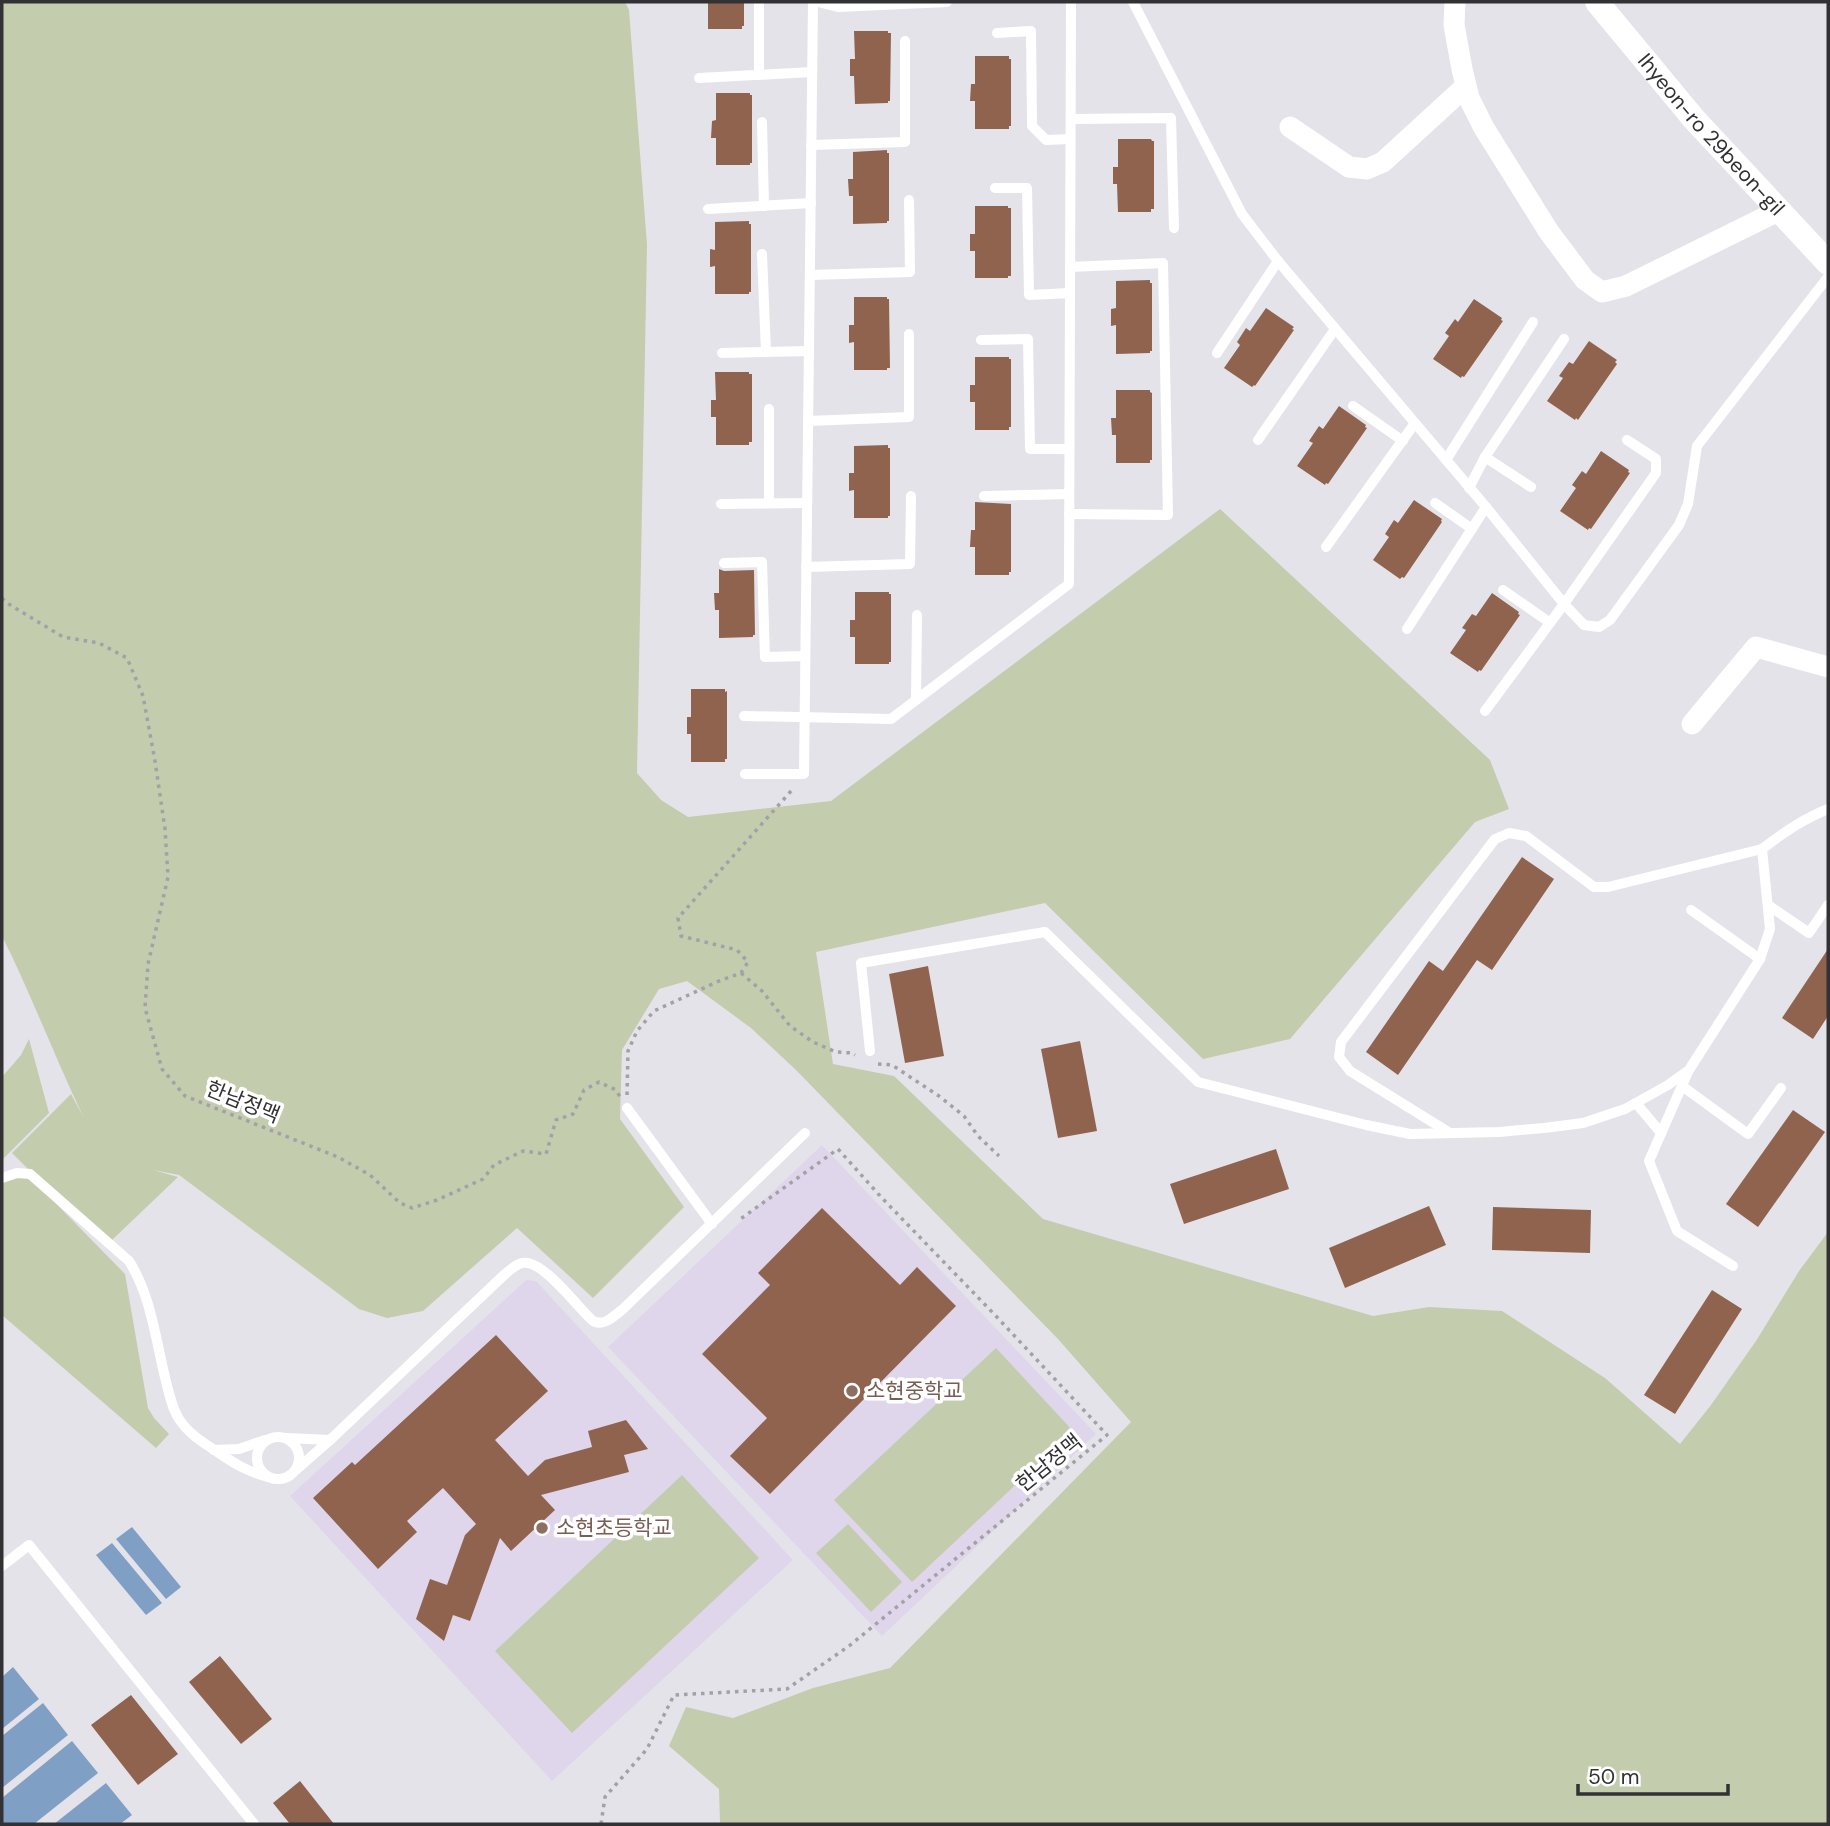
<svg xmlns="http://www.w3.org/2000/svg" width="1830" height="1826" font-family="'DM Sans','Noto Sans KR',sans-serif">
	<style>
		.education { fill: #dfd6eb }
		.green { fill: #c3ccad }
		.water { fill: #809fc4 }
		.building { fill: #90634f }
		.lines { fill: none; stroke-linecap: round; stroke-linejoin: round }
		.path { stroke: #a3a1a7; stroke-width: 3.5; stroke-dasharray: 3.5 5; stroke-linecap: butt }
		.service { stroke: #fff; stroke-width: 10 }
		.minor { stroke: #fff; stroke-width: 21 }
		.tertiary { stroke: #fff; stroke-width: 24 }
		.education-dot { fill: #8d6e63; stroke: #fff; stroke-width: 2.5 }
		.labels { text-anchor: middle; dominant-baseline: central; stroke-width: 7; stroke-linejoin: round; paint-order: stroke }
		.street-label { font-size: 21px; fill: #323134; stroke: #fff }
		.education-label { font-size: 21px; fill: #785e54; stroke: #fff; text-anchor: start }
	</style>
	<rect width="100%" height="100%" fill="#e5e3ea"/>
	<g class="education">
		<path d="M822 1145 1096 1434 882 1636 608 1347Z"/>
		<path d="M526 1280 536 1281 793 1560 552 1781 290 1496Z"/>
	</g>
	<g class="green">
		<path d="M2 2H625L629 10 647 245 637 773 661 800 688 817 831 801 1220 509 1490 760 1509 809 1475 822 1290 1039 1203 1059 1045 903 816 952 833 1064 894 1076 1043 1219 1373 1316 1429 1307 1502 1311 1605 1378 1680 1444 1711 1405 1756 1341 1799 1271 1828 1232V1824H720L719 1789 669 1746 686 1707 733 1718 813 1688 890 1668 1131 1422 1058 1339 796 1070 751 1028 687 981 659 989 622 1050 620 1119 684 1207 593 1298 517 1228 423 1311 387 1318 359 1309 179 1175 153 1170 178 1177 111 1241 31 1172 12 1153 71 1094 84 1118C55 1058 32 996 2 936Z"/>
		<path d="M29 1039 49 1113 2 1160V1077L21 1055Z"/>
		<path d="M18 1176H29L125 1274 148 1408 154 1418 169 1434 156 1448 2 1315V1182Z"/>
		<path d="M996 1348 1073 1431 912 1582 834 1500Z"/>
		<path d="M682 1475 759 1558 572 1733 495 1651Z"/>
		<path d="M848 1524 902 1582 871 1612 816 1553Z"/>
	</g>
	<g class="water">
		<path d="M132 1527 181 1587 166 1599 116 1539Z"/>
		<path d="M112 1543 162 1603 146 1615 96 1555Z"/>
		<path d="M13 1667 39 1699 2 1729V1677Z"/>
		<path d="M43 1703 68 1735 2 1788V1736Z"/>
		<path d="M72 1741 98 1773 34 1824H2V1798Z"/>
		<path d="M106 1783 132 1815 120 1824H54Z"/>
	</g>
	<g class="building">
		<path d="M708 2H744V26H742V29H708Z"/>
		<path d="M854 31H888V33H891L890 101H888V103L855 104 854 76H850V59H855Z"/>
		<path d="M975 56H1009V59H1011V126H1009V129H975V101H970L971 84H975Z"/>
		<path d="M716 93H750V95H752V163H750V165H716V138H711L712 121 716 120Z"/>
		<path d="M1118 139H1151L1152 141H1154V209H1151V212H1118L1117 184H1113V167H1118Z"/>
		<path d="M887 150V153H889V221H887V223L853 224V196H849L848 179H853V152Z"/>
		<path d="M975 206H1008V208H1011V276H1008V278H975V251H970V234H975Z"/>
		<path d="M749 221V224H751V292H749V294H715V266L710 267V249L715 250V222Z"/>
		<path d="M1150 280V283H1152V351H1150V353L1116 354V325L1111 326V309L1116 308V281Z"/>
		<path d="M854 297H887V299H889L890 368H887V370H854V342L849 343V325H854Z"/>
		<path d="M1474 299 1502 318 1501 320 1503 321 1464 377 1462 376 1461 378 1433 359 1449 336 1445 333 1455 319 1458 322Z"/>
		<path d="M1266 308 1294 327 1292 329 1294 330 1255 386 1254 385 1252 387 1224 368 1240 345 1237 342 1246 328 1250 331Z"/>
		<path d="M1589 341 1617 360 1615 362 1617 364 1578 420 1576 418 1575 420 1547 401 1563 378 1559 376 1569 362 1573 364Z"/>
		<path d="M975 357H1009V359H1011V427H1009V430H975V402H970V385H975Z"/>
		<path d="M715 372H749V374H752V442H749V445H716V417H711V400H716Z"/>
		<path d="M1116 390H1150V392L1152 393V460H1150V463H1116V435H1112L1111 418H1116Z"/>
		<path d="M1339 406 1366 425 1365 427 1367 428 1328 484 1326 483 1325 485 1297 466 1313 443 1309 441 1319 426 1323 429Z"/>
		<path d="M888 445V448H890V516H888V518H854V490L849 491V473H854V446Z"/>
		<path d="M1601 451 1629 470 1628 472 1630 473 1591 529 1589 528 1588 530 1560 511 1576 488 1572 485 1582 471 1586 474Z"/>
		<path d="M1414 500 1442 519 1441 521 1442 522 1404 578 1402 577 1400 579 1373 560 1389 537 1385 534 1394 520 1398 523Z"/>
		<path d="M975 502 1011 504V572H1009V575H975V547H970L971 530H975Z"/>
		<path d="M719 569 724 571 754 570 755 635H753V637L719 638V610H715L714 593H719Z"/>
		<path d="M855 592H889V594H891V662H889V664H855V637H850V620H855Z"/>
		<path d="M1492 593 1519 612 1518 614 1520 615 1481 671 1479 670 1478 672 1450 653 1466 630 1462 628 1472 614 1476 616Z"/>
		<path d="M691 689H725V692L727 691V759H725V762H691V734H687V717H691Z"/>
		<path d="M1522 857 1554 879 1492 970 1477 960 1398 1075 1366 1052 1429 961 1443 971Z"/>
		<path d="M1828 949V1016L1813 1039 1782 1018Z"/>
		<path d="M928 966 944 1056 905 1063 889 974Z"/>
		<path d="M1080 1041 1097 1131 1058 1138 1041 1049Z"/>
		<path d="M1793 1110 1825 1132 1758 1227 1726 1204Z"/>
		<path d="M1276 1149 1289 1189 1184 1224 1170 1184Z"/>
		<path d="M1429 1206 1446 1245 1345 1288 1329 1248Z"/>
		<path d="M1493 1207 1591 1210 1590 1253 1492 1250Z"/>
		<path d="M822 1208 900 1285 917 1267 956 1306 770 1494 730 1456 767 1418 702 1354 770 1285 758 1273Z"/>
		<path d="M1712 1290 1742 1309 1675 1414 1644 1395Z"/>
		<path d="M496 1335 548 1391 495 1440 528 1476 545 1460 592 1447 588 1431 626 1420 648 1449 624 1455 629 1472 541 1495 555 1510 511 1551 500 1538 470 1621 453 1615 444 1641 416 1619 430 1579 447 1585 465 1535 476 1524 443 1488 407 1521 417 1532 378 1569 313 1498 352 1462 355 1465Z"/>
		<path d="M220 1656 272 1719 241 1744 189 1682Z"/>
		<path d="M131 1695 178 1754 138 1785 91 1725Z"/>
		<path d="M300 1781 334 1824H290L273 1803Z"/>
	</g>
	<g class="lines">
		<g class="path">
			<path d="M2 598 7 603 63 637 99 643 127 658 143 696 155 761 165 829 168 877 148 964 145 1008 162 1069 185 1096 338 1157 370 1175 400 1203 412 1208 437 1200 483 1179 494 1165 523 1151 546 1154 556 1120 573 1114 584 1090 599 1082 616 1090 620 1097"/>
			<path d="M741 973 762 991 790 1026 813 1042 836 1052 852 1053 855 1055"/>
			<path d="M878 1064 892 1065 939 1096 964 1116 978 1136 999 1156"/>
			<path d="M627 1095 628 1051 637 1031 654 1011 719 981 741 973 748 962 737 950 681 936 678 918 792 790"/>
			<path d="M601 1824 605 1797 647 1749 674 1695 787 1689 849 1646 1107 1435 995 1315 881 1197 838 1149 739 1220"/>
		</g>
		<g class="service">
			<path d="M818 2 838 7 947 2"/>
			<path d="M1133 2 1242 214 1278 261 1486 507 1564 604 1584 625 1599 627 1610 620 1679 525 1688 504 1697 446 1828 277"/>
			<path d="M997 33 1031 31 1032 126 1046 140 1070 139"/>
			<path d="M759 75V2"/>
			<path d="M699 78 812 72"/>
			<path d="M1071 119 1171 118 1174 228"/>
			<path d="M762 122 764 206"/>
			<path d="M811 145 905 142V41"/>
			<path d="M995 188H1027L1029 295 1070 293"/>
			<path d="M708 209 811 203"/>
			<path d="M762 254 766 352"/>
			<path d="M810 275 910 272 909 200"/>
			<path d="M981 340 1028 339 1030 449H1069"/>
			<path d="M722 353 809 351"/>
			<path d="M1217 353 1278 261"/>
			<path d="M1353 406 1403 441"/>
			<path d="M769 409V503"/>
			<path d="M808 421 909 417V334"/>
			<path d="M1258 440 1335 329"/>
			<path d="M1485 457 1531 487"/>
			<path d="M1446 460 1533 322"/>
			<path d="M1469 488 1485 457 1564 339"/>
			<path d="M984 496 1069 494"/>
			<path d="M1435 503 1472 529"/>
			<path d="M721 504 807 503"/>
			<path d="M1069 514 1168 515 1163 263 1070 267"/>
			<path d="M1326 547 1415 423"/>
			<path d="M724 563 762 562 765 657 805 656"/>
			<path d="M806 567 910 564 911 496"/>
			<path d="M1503 590 1549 622"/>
			<path d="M1407 629 1486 507"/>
			<path d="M916 699 917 615"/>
			<path d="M1485 711 1564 604 1656 473V459L1627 440"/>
			<path d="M744 716 891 719 1069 584 1071 2"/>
			<path d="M745 774H804L813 2"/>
			<path d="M1768 905 1809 933 1828 905"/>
			<path d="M1691 910 1760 959"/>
			<path d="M870 1051 861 963 1045 932 1198 1082 1366 1125 1410 1134 1499 1132 1544 1128 1583 1123 1625 1109 1668 1085 1689 1070 1760 959 1770 929 1762 849C1783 833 1803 819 1828 809"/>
			<path d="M1688 1072 1649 1161 1677 1231 1733 1266"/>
			<path d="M1682 1086 1748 1134 1781 1088"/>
			<path d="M1636 1103 1661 1133"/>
			<path d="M627 1108 712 1224"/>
			<path d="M1450 1133 1350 1071 1339 1057 1341 1042 1495 839 1509 833 1526 836 1594 887H1608L1762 849"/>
			<path d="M2 1178 17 1173 30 1174 129 1261C150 1294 155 1335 164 1373 168 1389 171 1406 179 1419 188 1433 202 1442 216 1451 235 1464 246 1471 268 1477"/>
			<circle cx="278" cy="1458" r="21"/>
			<path d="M287 1438 330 1440"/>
			<path d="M214 1450 239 1449 265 1440"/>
			<path d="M296 1470 330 1440 504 1275C509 1271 516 1264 522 1263 542 1258 578 1308 593 1321 604 1327 614 1316 623 1309L805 1133"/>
			<path d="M2 1566 29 1545 254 1824"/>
		</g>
		<g class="minor">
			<path d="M1455 2 1454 25 1462 69 1469 98 1484 128 1549 232 1585 280 1602 292 1626 286 1780 210"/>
			<path d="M1290 127 1349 167 1367 169 1383 162 1466 86"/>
			<path d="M1692 724 1756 647 1828 667"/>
		</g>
		<path class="tertiary" id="s1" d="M1597 2 1694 119 1828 263"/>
	</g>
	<g class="education-dot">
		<circle cx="852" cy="1391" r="7"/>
		<circle cx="542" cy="1528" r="7"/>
	</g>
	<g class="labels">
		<g class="street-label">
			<text stroke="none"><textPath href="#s1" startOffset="175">Ihyeon-ro 29beon-gil</textPath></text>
			<text transform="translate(243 1102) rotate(22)">한남정맥</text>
			<text transform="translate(1049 1463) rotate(-39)">한남정맥</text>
		</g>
		<g class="education-label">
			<text x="866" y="1391">소현중학교</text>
			<text x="556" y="1528">소현초등학교</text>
		</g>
	</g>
	<rect width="1830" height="1826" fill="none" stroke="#323134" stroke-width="7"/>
	<path d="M1578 1784v10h150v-10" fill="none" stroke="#323134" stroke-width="3.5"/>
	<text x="1588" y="1784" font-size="21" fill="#323134" stroke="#ffffff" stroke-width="5" paint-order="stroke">50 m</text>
</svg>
